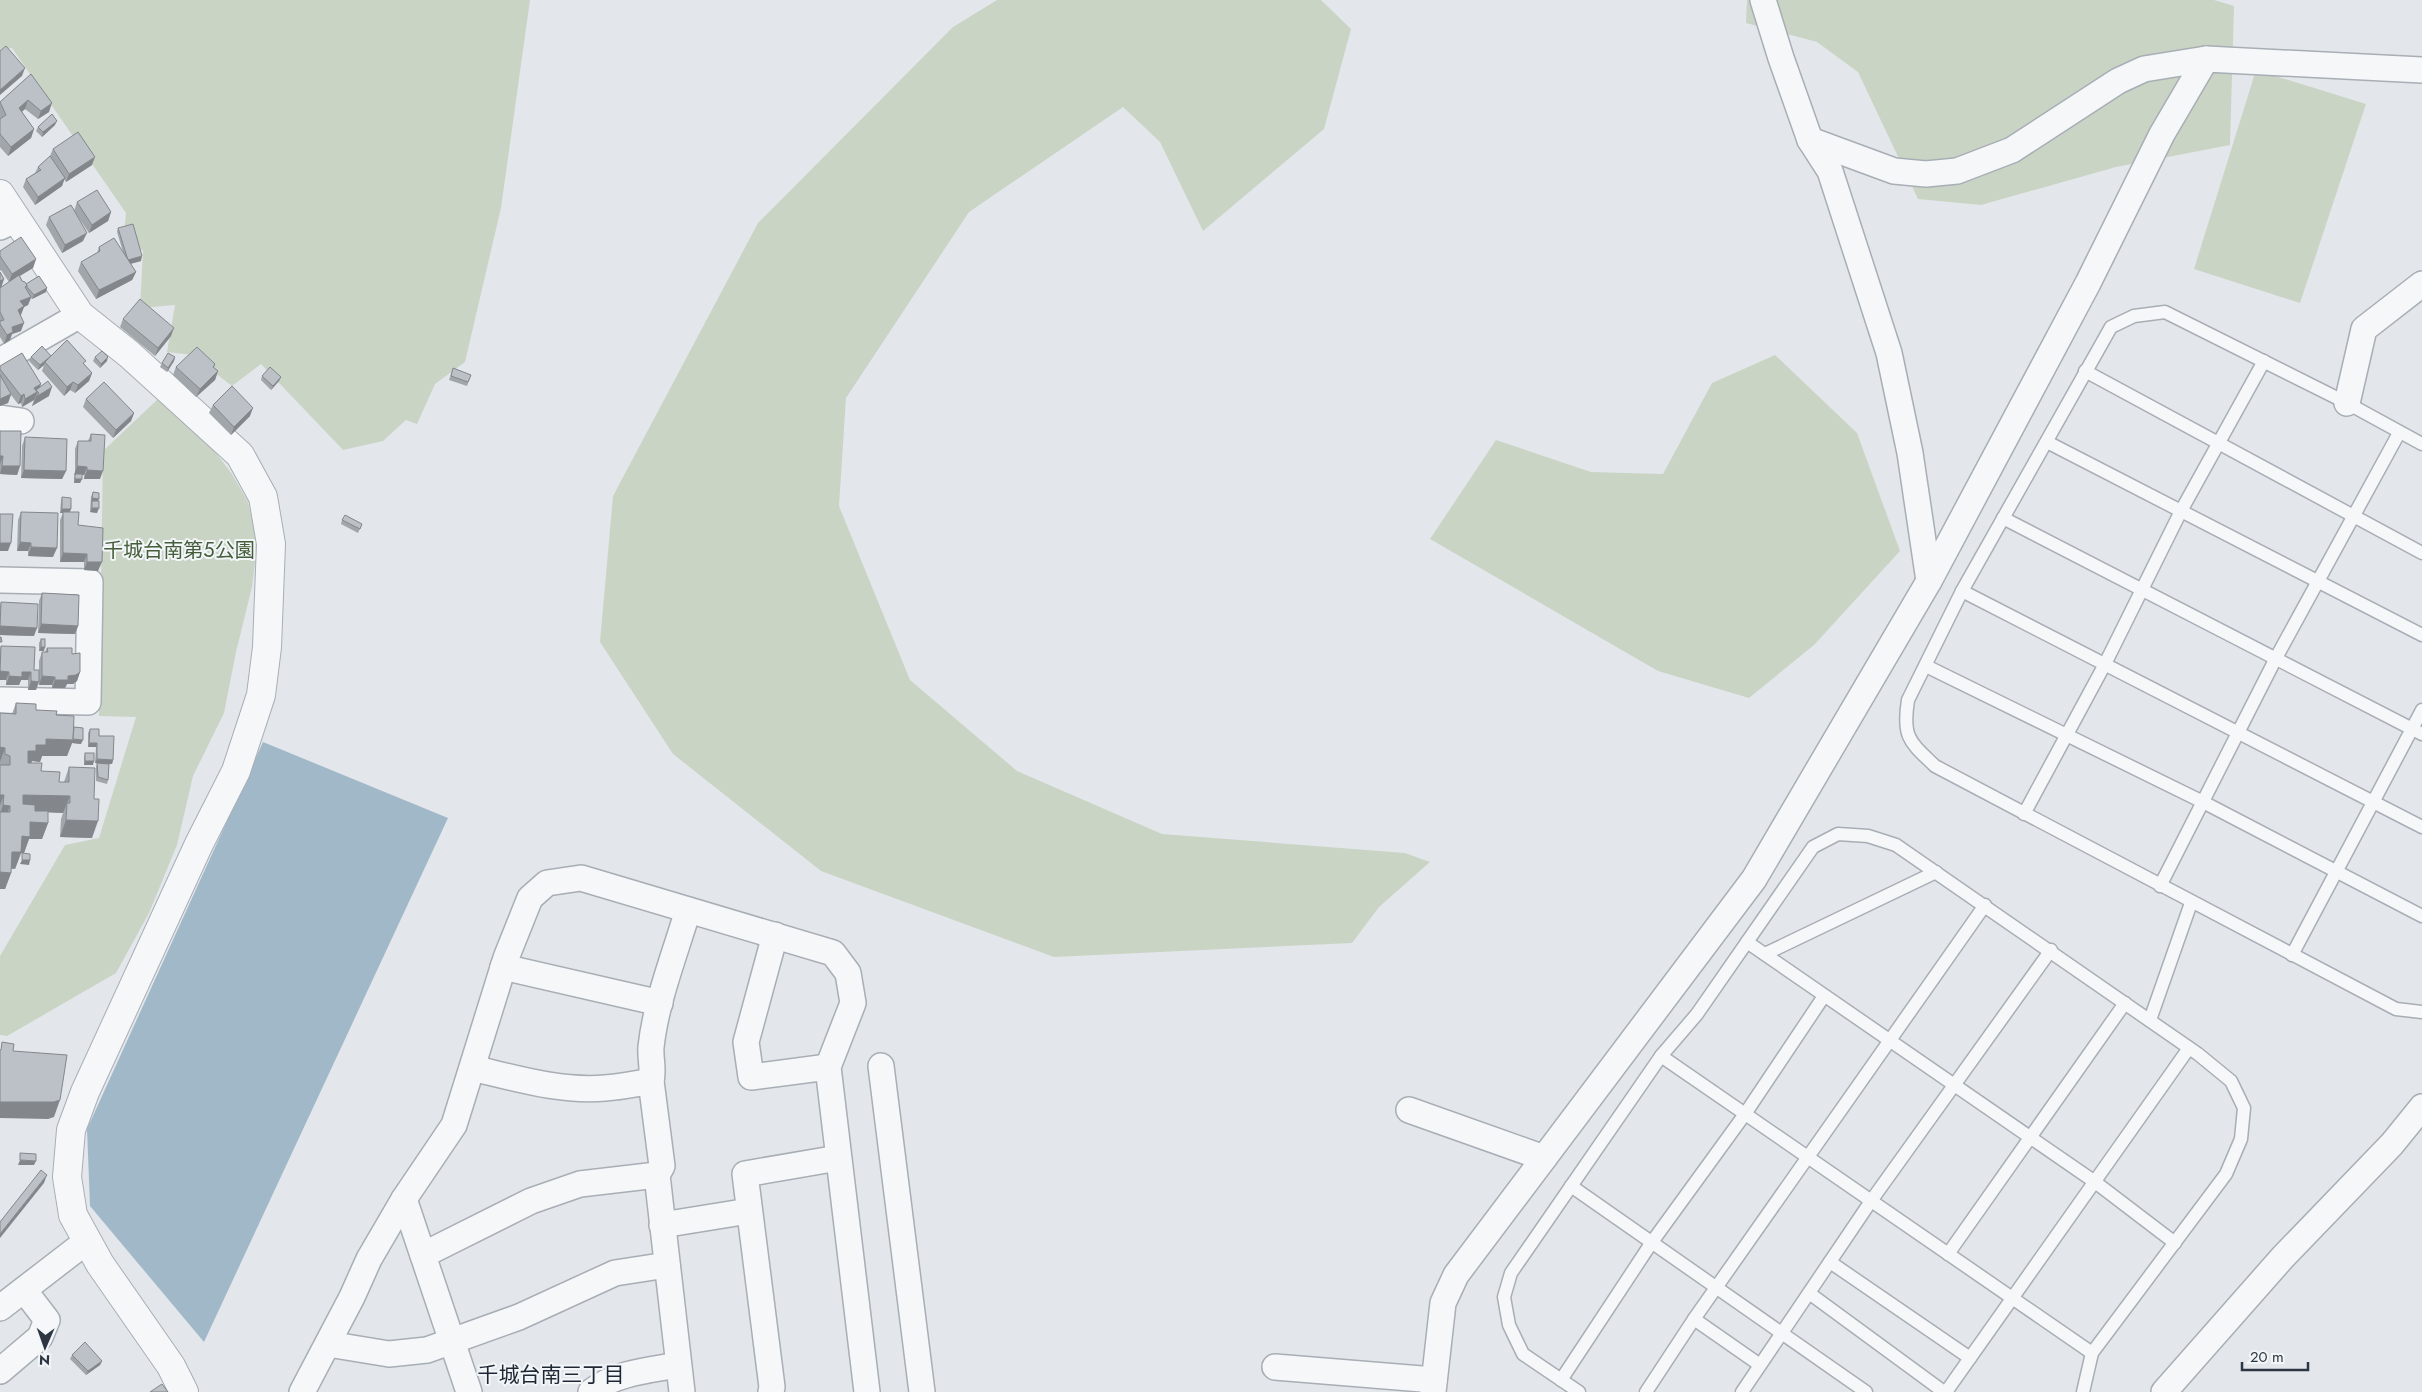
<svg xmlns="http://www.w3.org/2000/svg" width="2422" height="1392" font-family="Jost,'Noto Sans JP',sans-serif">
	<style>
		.green { fill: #cad4c5 }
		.water { fill: #a1b8c8 }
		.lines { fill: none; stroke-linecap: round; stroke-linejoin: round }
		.service-casing { stroke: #a8aeb5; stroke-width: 15 }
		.minor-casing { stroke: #a8aeb5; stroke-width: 28 }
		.tertiary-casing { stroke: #a8aeb5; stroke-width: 30 }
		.service { stroke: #f6f7f9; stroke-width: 12 }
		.minor { stroke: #f6f7f9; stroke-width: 25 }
		.tertiary { stroke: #f6f7f9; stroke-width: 28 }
		.wall { fill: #a1a6ab }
		.shaded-wall { fill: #83878b }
		.building { fill: #bbc1c7; stroke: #83878b }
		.labels { text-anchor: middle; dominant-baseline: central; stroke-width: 4; stroke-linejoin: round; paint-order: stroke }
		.park-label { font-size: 20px; fill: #445d3a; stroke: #f3f6f8 }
		.neighbourhood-label { font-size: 21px; fill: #1e2733; stroke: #f3f6f8 }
	</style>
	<rect width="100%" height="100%" fill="#e3e7eb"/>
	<g class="green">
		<path d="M0 0H530L501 208 465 362 435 384 417 424 406 420 383 441 343 450 261 364 232 386 192 355 167 352 175 305 140 308 143 251 124 234 126 213 12 48 0 50Z"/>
		<path d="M997 0H1321L1351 29 1324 129 1203 231 1160 142 1123 107 969 212 846 398 839 506 910 680 1017 771 1162 834 1405 853 1430 862 1379 907 1352 943 1054 957 821 871 673 754 600 642 613 496 758 223 953 27Z"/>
		<path d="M1747 0H2214L2234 6 2230 145 2116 167 1981 205 1918 199 1858 72 1817 42 1746 23Z"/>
		<path d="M2256 70 2366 104 2300 303 2194 269Z"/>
		<path d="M1775 355 1857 433 1900 551 1814 645 1749 698 1658 671 1430 539 1496 440 1591 472 1663 474 1712 383Z"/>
		<path d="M158 399 215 452 232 474 248 502 255 532 256 554 252 587 236 652 224 713 193 776 177 845 149 913 116 973 7 1036 0 1035V956L65 845 99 838 136 717 99 716 103 451Z"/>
	</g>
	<path class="water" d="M263 742 448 818 204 1342 90 1206 87 1129Z"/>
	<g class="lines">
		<defs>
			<g id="service">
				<path d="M2085 371 2422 553"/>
				<path d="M2047 442 2422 635"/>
				<path d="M2422 444 2347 403 2165 312 2134 316 2111 327 1962 591 1908 700C1902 738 1910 742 1935 766L2396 1009 2422 1012"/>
				<path d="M2003 518 2422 734"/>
				<path d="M1962 591 2422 827"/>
				<path d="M1926 666 2203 802 2422 916"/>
				<path d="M2024 814 2105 664 2181 511 2264 361"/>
				<path d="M2160 886 2276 658 2399 433"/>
				<path d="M1747 942 2095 1182 2175 1243"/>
				<path d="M1765 954 1936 872"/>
				<path d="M2292 955 2422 710"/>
				<path d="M2150 1020 2191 903"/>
				<path d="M1661 1056 2092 1353"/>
				<path d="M1571 1186 1866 1392"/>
				<path d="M1948 1254 2125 1003"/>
				<path d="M1830 1262 1970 1358"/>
				<path d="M1809 1293 1944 1392"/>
				<path d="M1694 1319 1760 1365"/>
				<path d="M1561 1380 1652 1242 1745 1114 1824 996"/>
				<path d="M1579 1392 1523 1354 1509 1325 1504 1297 1511 1273 1661 1056 1697 1014 1813 847 1838 834 1868 836 1896 845 2198 1054 2231 1081 2244 1108 2241 1139 2226 1174 2092 1353 2083 1392"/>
				<path d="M1646 1392 1694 1319 1985 905"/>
				<path d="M1742 1392 1871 1201 2051 950"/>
				<path d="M1946 1392 2189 1048"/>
			</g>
			<g id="minor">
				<path d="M1763 0 1781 58 1810 140 1830 171 1889 353 1910 453 1929 581"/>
				<path d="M1810 140 1894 171 1926 174 1957 171 2012 150 2118 81 2144 69 2206 59 2422 70"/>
				<path d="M0 227 17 219"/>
				<path d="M0 361 80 315"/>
				<path d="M2347 403 2364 329 2422 284"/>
				<path d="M0 418 21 421"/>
				<path d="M0 580 90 582 88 702 0 700"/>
				<path d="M775 935 746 1042 751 1077 828 1067"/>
				<path d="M503 967 660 1003"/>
				<path d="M881 1066 922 1392"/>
				<path d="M472 1068C515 1078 560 1092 605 1088 620 1087 636 1084 651 1081"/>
				<path d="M1409 1110 1544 1158"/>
				<path d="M404 1199 469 1392"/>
				<path d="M662 1225 749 1211"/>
				<path d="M423 1255 531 1201 580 1184 657 1175"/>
				<path d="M0 1308 87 1241"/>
				<path d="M328 1344 389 1354 427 1350 519 1317 615 1273 667 1265"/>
				<path d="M1275 1367 1434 1380"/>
				<path d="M0 1371 40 1337 47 1320 24 1290"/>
				<path d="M302 1392 352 1297 369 1259 404 1199 454 1125 506 958 530 898 547 883 581 878 833 953 848 973 853 1003 828 1067 867 1392"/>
				<path d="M591 1392C614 1373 650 1370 678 1365"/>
				<path d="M682 1392 657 1175 662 1166 651 1081C654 1069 650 1059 651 1047 656 1001 675 954 688 910"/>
				<path d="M771 1392 772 1387 745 1174 838 1158"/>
				<path d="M1433 1392 1443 1303 1456 1275 1754 879 1929 581 2088 283 2162 134 2206 59"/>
				<path d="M2164 1392 2283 1257 2392 1144 2422 1107"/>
			</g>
			<path id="tertiary" d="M0 194 80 315 129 354 240 455 263 497 271 544 267 647 261 695 236 771 199 844 85 1092 71 1130 67 1177 73 1215 100 1264 171 1366 184 1392"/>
		</defs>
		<use href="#service" class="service-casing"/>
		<use href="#minor" class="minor-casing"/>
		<use href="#tertiary" class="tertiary-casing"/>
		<use href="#service" class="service"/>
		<use href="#minor" class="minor"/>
		<use href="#tertiary" class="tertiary"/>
	</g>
	<g class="wall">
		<path d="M31 74 49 112 38 119 25 109 22 112 34 129 31 138 8 156 0 147V102Z"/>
		<path d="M55 125 42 137 36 131 38 127Z"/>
		<path d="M53 149 92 165 66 182 64 179 62 186 35 205 23 187 26 179 35 173 38 167 50 156Z"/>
		<path d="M77 202 111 212 108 221 89 233 74 211Z"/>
		<path d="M49 217 83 241 62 253 46 225Z"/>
		<path d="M118 228 141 261 130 264 136 272 132 280 96 299 78 271 81 262 97 253 99 247 123 252 117 232Z"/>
		<path d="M0 251 36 259 33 268 20 276 22 281 26 284 47 288 46 292 32 299 31 298 28 305 24 307 20 315 21 331 12 334 10 340 4 344 0 337V272L4 279 1 287 9 282 1 270 0 271Z"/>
		<path d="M123 319 171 336 155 356 120 327Z"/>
		<path d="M51 356 85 365 92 373 89 381 75 393 70 390 64 396 42 371 44 365 38 370 29 361 31 357Z"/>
		<path d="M95 357 107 361 100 368 93 361Z"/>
		<path d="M175 357 174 361 167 372 160 367 162 363Z"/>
		<path d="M215 364 214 368 218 371 215 380 196 397 173 375 176 367Z"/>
		<path d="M0 366 41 384 40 388 49 396 32 406 34 400 22 407 21 403 18 404 11 395 8 403 0 406Z"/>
		<path d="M453 368 471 375 467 386 449 380Z"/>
		<path d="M262 376 281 377 279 381 271 390 261 380Z"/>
		<path d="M86 399 134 413 131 421 113 438 83 407Z"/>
		<path d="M213 405 250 416 231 435 209 413Z"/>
		<path d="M0 431 20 466 17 475 0 474Z"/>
		<path d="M91 434 100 479H84V475H82L80 483H74V478L75 475V449L78 441H88Z"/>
		<path d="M25 437 66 471 62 479 21 478 22 446Z"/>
		<path d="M93 492 98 501 97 513 90 512 91 497Z"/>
		<path d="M62 497 71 509 70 512 78 525 98 571 84 570V562H60V520L63 513H60L61 501Z"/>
		<path d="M21 512 53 557 28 556V551H17L18 520Z"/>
		<path d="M342 520 362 524 358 533 341 524Z"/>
		<path d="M42 593 78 626 75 634 38 633 39 601Z"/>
		<path d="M1 602 34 636 0 635V606Z"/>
		<path d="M41 639 44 651H39V643Z"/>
		<path d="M1 646 34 670H39V661L42 652H45L47 648 72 654 80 672 77 681 73 684H67L65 688H52V685H39V672L36 690H28V680H21L19 685H6V680H0V649Z"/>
		<path d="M16 703 36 710 56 715 74 727 81 744 72 743 67 756H42L40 762 32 761 31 763 41 771 59 782H64L69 767 92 838 60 837 61 819 63 813 48 812V823L42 839H29L24 853H21L15 869 11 868V873L5 889H0V713L12 714Z"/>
		<path d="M90 729 99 736 113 760 112 764H109L108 780 107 784 96 781V767L97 763H95L96 747H88V733Z"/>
		<path d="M85 753 93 765H84V757Z"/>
		<path d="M72 1355 102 1361 100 1365 86 1375 70 1359Z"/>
	</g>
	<g class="shaded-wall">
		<path d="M25 68 22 76 0 95V90Z"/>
		<path d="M28 100 25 109 16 116 19 108Z"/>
		<path d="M52 103 49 112 38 119 41 111Z"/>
		<path d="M57 121 55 125 42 137 43 132Z"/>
		<path d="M34 129 31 138 8 156 11 147Z"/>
		<path d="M95 157 92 165 66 182 69 174Z"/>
		<path d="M65 178 62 186 35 205 38 197Z"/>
		<path d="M111 212 108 221 89 233 92 225Z"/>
		<path d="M87 233 83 241 62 253 65 245Z"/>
		<path d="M142 256 141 261 126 265 128 260Z"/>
		<path d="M36 259 33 268 9 282 12 274Z"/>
		<path d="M136 272 132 280 96 299 99 290Z"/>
		<path d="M4 279 1 288H0V281Z"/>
		<path d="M47 288 46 292 32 299 34 295Z"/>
		<path d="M31 297 28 305 24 307 21 315 14 318 20 301Z"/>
		<path d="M24 323 21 331 12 334 10 340 4 344 7 335 12 327Z"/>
		<path d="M174 328 171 336 155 356 158 348Z"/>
		<path d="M51 356 45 362 44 365 38 370 40 365Z"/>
		<path d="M108 357 107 361 100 368 101 364Z"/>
		<path d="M175 357 174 361 167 372 168 368Z"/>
		<path d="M218 371 215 380 196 397 200 389Z"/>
		<path d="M92 373 89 381 75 393 78 385Z"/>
		<path d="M281 377 279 381 271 390 273 386Z"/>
		<path d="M73 382 70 390 64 396 67 387Z"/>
		<path d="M41 384 34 400 22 407 25 399 34 388Z"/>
		<path d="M52 387 49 396 32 406 36 397Z"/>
		<path d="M11 394 8 403 0 406V399Z"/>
		<path d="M24 394 21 403 18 404 21 396Z"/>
		<path d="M253 408 250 416 231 435 234 427Z"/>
		<path d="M134 413 131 421 113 438 116 430Z"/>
		<path d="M0 456H3L0 464Z"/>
		<path d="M2 466H20L17 475 0 474Z"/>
		<path d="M77 466 87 467 84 475H74Z"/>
		<path d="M24 470 66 471 62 479 21 478Z"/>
		<path d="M87 470 103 471 100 479H84Z"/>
		<path d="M75 479H82L80 483H74Z"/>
		<path d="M92 498 99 499 97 503 92 501 91 503Z"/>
		<path d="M92 508H99L97 513 90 512Z"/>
		<path d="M62 509H71L69 513H60Z"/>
		<path d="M20 542 31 543 28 551H17Z"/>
		<path d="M0 543H11L8 551H0Z"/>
		<path d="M31 547 57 548 53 557 28 556Z"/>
		<path d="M63 553 87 554 84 562H60Z"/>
		<path d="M87 562H102L98 571 84 570Z"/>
		<path d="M41 624 78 626 75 634 38 633Z"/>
		<path d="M0 626 37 628 34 636 0 635Z"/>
		<path d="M41 647H45L44 651H39Z"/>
		<path d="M0 671 9 672 6 680H0Z"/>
		<path d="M22 672H31L28 680H21L19 685H6L9 676Z"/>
		<path d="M80 672 77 681 73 684H67L65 688H52L55 680Z"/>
		<path d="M42 676 55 677 52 685H39Z"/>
		<path d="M31 681 39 682 36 690H28Z"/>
		<path d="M46 739 83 740 81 744 72 743 67 756H42L40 762 32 761 30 768 22 767 28 751 36 745Z"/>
		<path d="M89 743H97L96 747H88Z"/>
		<path d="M0 747 5 748 0 762Z"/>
		<path d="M97 759 113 760 112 764 95 763Z"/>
		<path d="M85 761H94L93 765H84Z"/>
		<path d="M0 795H4L0 805Z"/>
		<path d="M23 795 70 796 63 813 17 811Z"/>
		<path d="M3 805 10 806 4 822 0 814Z"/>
		<path d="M66 820 98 821 92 838 60 837Z"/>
		<path d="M30 822 48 823 42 839H29L24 853H21L15 869 6 868 12 852Z"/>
		<path d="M22 860H30L29 865 20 864Z"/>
		<path d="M0 872 11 873 5 889H0Z"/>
		<path d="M60 1100 54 1117 48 1119 0 1118V1102Z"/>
		<path d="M20 1160 36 1161 34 1165H18Z"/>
		<path d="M47 1175 44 1183 0 1238V1234Z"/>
		<path d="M102 1361 100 1365 86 1375 88 1371Z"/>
	</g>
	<g class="building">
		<path d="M6 46 25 68 0 90V51Z"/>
		<path d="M31 74 52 103 41 111 28 100 19 108 34 129 11 147 0 134V119L6 115 0 102Z"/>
		<path d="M52 114 57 121 43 132 38 127Z"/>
		<path d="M78 132 95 157 69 174 53 149Z"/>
		<path d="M50 156 65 178 38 197 26 179 41 170 38 167Z"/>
		<path d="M97 190 111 212 92 225 77 202Z"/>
		<path d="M71 205 87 233 65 245 49 217Z"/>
		<path d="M133 224 142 256 128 260 118 228Z"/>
		<path d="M21 237 36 259 12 274 0 256V251Z"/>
		<path d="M114 238 136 272 99 290 81 262 100 251 99 247Z"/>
		<path d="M0 272 4 279 0 281Z"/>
		<path d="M19 275 22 281 25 282 27 285 25 287 31 297 20 301 24 306 18 310 24 323 12 327 13 332 7 335 0 324V321L4 320 0 312V288Z"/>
		<path d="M39 276 47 288 34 295 27 287V285L26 284Z"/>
		<path d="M140 299 174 328 158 348 123 319Z"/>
		<path d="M67 340 86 361 83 363 92 373 78 385 73 382 67 387 45 362Z"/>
		<path d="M42 346 51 356 40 365 31 357Z"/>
		<path d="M197 347 215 364 213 367 218 371 200 389 176 367Z"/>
		<path d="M102 351 108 357 101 364 95 357Z"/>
		<path d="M22 353 41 384 34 388 37 392 25 399 24 394 21 396 0 369V366Z"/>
		<path d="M168 353 175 357 168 368 162 363Z"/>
		<path d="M270 367 281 377 273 386 262 376Z"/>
		<path d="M453 368 471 375 468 382 451 376Z"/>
		<path d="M0 375 11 394 0 399Z"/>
		<path d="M48 381 52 387 36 397 39 393 36 390Z"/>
		<path d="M104 382 134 413 116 430 86 399Z"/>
		<path d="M232 386 253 408 234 427 213 405Z"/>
		<path d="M0 431H21L20 466H2L3 456H0Z"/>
		<path d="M91 434 105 435 103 471 87 470V467L77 466 78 441H91Z"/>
		<path d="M25 437 67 439 66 471 24 470Z"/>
		<rect x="75" y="474" width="7" height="5"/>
		<path d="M93 492 99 493V499L92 498Z"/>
		<path d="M62 497 71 498V509H62Z"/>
		<rect x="92" y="501" width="7" height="7"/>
		<path d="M21 512 58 513 57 548 31 547V543L20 542Z"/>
		<path d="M63 512H79L78 525 103 528 102 562H87V554L63 553Z"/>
		<path d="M0 514H13L11 543H0Z"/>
		<path d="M345 515 362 524 360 529 342 520Z"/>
		<path d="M42 593 79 595 78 626 41 624Z"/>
		<path d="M1 602 38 604 37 628 0 626Z"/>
		<path d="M0 637H1L2 642H0Z"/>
		<rect x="41" y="639" width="4" height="8"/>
		<path d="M1 646 35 647 34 670H39V682L31 681V672H22V677L9 676V672L0 671Z"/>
		<path d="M47 648H72V654L80 653V672L76 675 68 676V680H55V677L42 676V652H48Z"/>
		<path d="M16 703 36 704V710L57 711 56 715 74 716 73 740 46 739V745H36V751H28V763H42L41 771 60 772 59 782H69V767L95 768 94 799H99L98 821 66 820 67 803H70V796L23 795V804L35 805V811H48V823L30 822V837L22 836 21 852H12L11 873 0 872V812H10V806L3 805 4 795H0V765H10V756L5 754V748L0 747V713L16 714Z"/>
		<path d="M74 727 83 728V740L73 739Z"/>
		<path d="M90 729H99V736H114L113 760 97 759V743H89Z"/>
		<rect x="85" y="753" width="9" height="8"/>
		<path d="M97 763 109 764 108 780 98 777Z"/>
		<path d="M22 853 30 854V860H22Z"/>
		<path d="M2 1042 14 1044 13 1051 67 1055 60 1100 54 1102H0V1050H1Z"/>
		<path d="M20 1153 36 1154V1161L20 1160Z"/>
		<path d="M41 1170 47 1175 0 1234V1222Z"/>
		<path d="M85 1342 102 1361 88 1371 72 1355Z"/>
		<path d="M162 1384 168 1392H150Z"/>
	</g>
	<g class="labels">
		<g class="park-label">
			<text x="179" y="550">千城台南第5公園</text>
		</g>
		<g class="neighbourhood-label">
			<text x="551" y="1375">千城台南三丁目</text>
		</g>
	</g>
	<g transform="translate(45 1347) rotate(182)" stroke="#f3f6f8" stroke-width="4" paint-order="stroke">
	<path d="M0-4L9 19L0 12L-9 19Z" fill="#2c3642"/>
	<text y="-8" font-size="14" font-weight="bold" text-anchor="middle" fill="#2c3642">N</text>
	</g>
	<path d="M2242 1362v8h66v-8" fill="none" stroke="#2c3642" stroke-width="2.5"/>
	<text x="2250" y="1362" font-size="15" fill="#2c3642" stroke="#f3f6f8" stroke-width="4" paint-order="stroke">20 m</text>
</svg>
